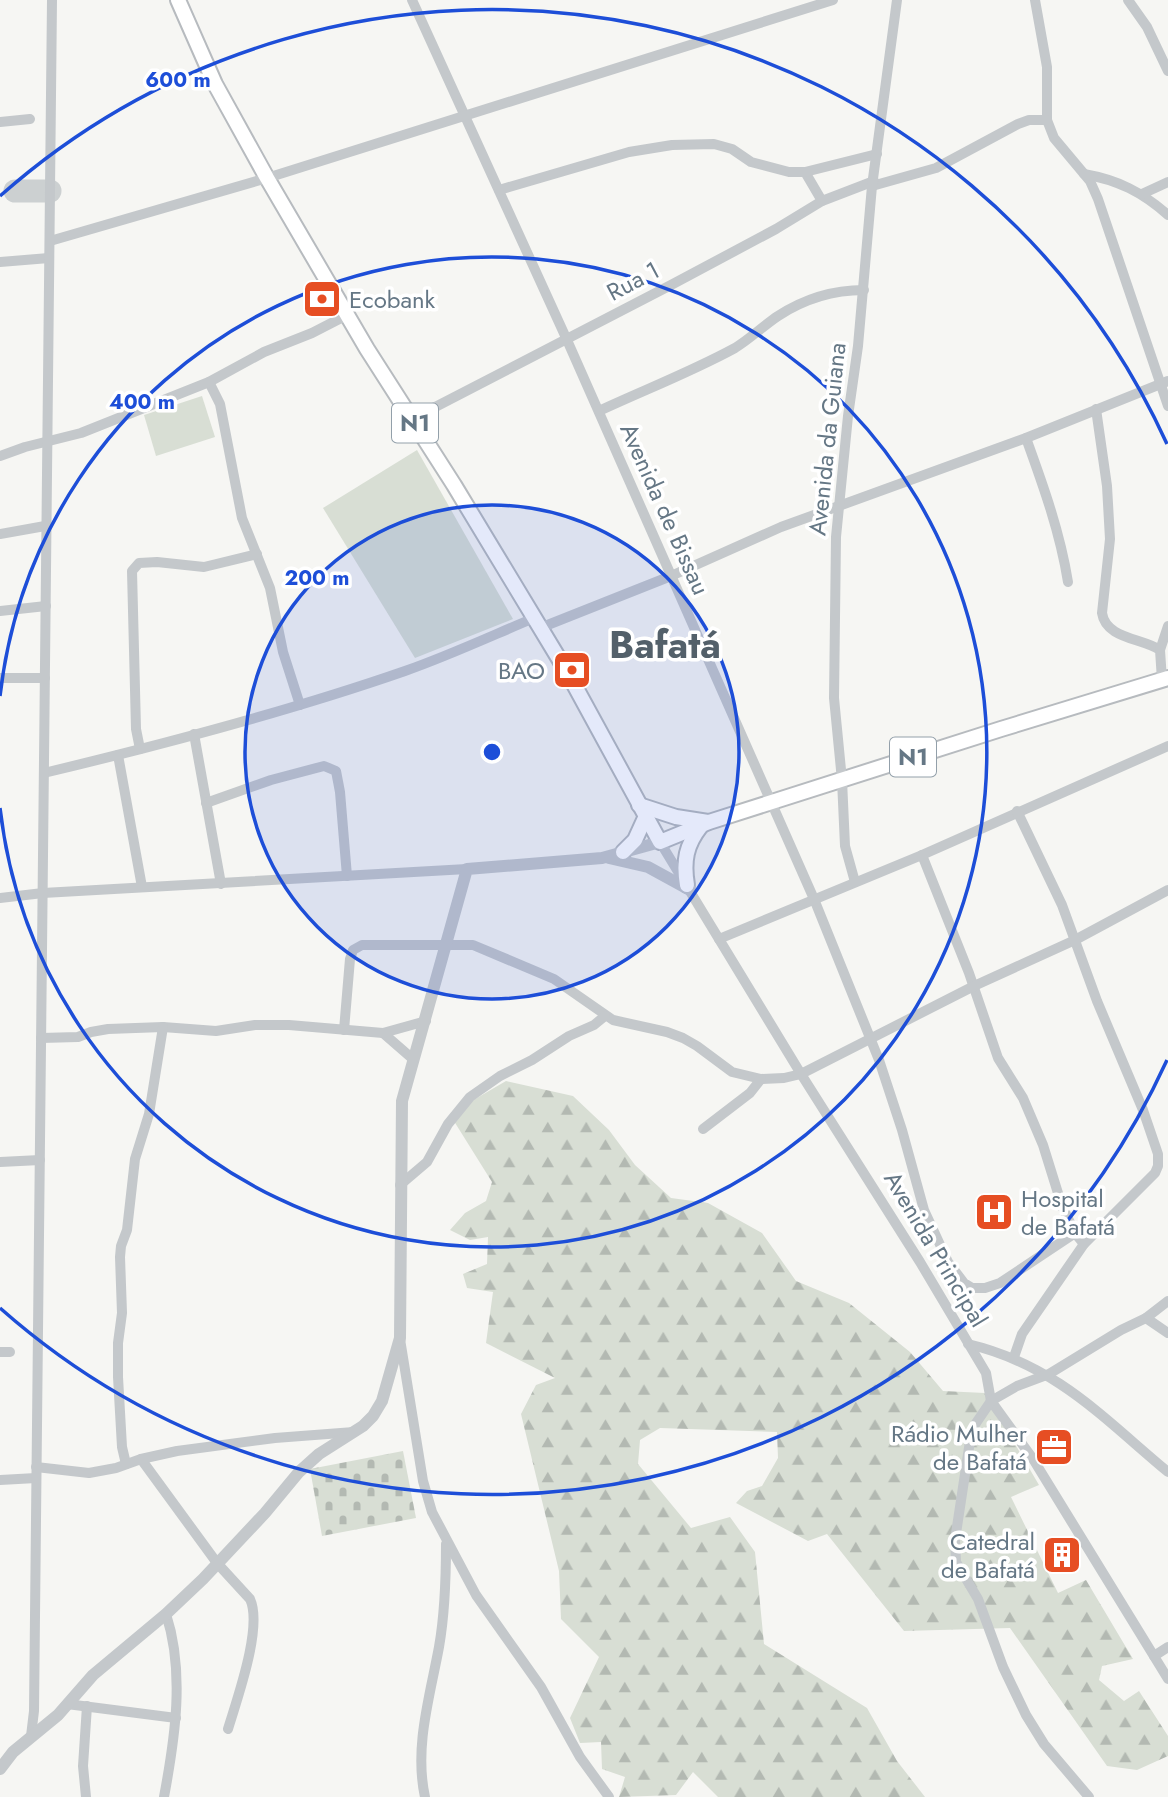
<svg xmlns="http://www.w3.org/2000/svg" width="1168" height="1797" font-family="Jost,sans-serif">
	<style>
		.forest { fill: url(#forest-firs) }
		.cemetery { fill: url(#cemetery-stones) }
		.garden { fill: #d8ded4 }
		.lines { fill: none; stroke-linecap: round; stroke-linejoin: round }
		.taxiway { stroke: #ccd0d1; stroke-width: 23 }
		.primary-casing { stroke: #b7bbbf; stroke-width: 18 }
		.minor { stroke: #c4c8cb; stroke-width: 10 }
		.tertiary { stroke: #c4c8cb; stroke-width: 12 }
		.primary { stroke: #fff; stroke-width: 14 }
		.ring { fill: none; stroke: #1d4ed8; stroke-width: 3.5 }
		.labels { text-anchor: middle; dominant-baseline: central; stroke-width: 7; stroke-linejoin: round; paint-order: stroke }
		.shield { fill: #fff; stroke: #93a0aa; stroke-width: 2 }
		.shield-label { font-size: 23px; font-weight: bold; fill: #657785 }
		.street-label { font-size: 24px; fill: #657785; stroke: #fff }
		.poi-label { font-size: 24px; fill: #657785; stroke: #fff; text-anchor: end }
		.town-label { font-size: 38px; font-weight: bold; fill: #53606a; stroke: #fff }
		.centre { fill: #1d4ed8; stroke: #fff; stroke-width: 3.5 }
		.ring-label { font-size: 21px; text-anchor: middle; font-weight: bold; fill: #1d4ed8; stroke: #fff; stroke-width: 7; stroke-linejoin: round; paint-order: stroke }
	</style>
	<defs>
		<pattern id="forest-firs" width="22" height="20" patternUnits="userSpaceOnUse" patternTransform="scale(1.75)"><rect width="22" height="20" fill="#d8ded4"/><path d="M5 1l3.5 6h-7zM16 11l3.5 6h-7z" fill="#b3b9b2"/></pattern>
		<pattern id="cemetery-stones" width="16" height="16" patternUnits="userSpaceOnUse" patternTransform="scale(1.75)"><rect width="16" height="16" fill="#d8ded4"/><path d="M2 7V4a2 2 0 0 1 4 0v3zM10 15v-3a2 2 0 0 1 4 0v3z" fill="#b3b9b2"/></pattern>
	</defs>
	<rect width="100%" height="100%" fill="#f6f6f3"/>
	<path class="forest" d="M506 1081 573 1096 609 1130 635 1165 671 1198 708 1203 762 1233 796 1281 849 1303 910 1352 943 1391 985 1393 1039 1485 1011 1497 1058 1593 1086 1580 1133 1659 1102 1666 1099 1680 1124 1701 1139 1691 1168 1736V1756L1137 1770 1107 1766 1010 1628 904 1631 827 1534 808 1541 736 1503 747 1491 762 1486 778 1458 777 1432 660 1428 640 1440 638 1464 691 1528 730 1517 755 1552 764 1644 867 1708 897 1761 925 1797H718L693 1772 676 1795 619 1797 625 1777 602 1769 601 1742 580 1743 570 1718 599 1657 561 1619 559 1571 521 1414 536 1385 555 1378 486 1343 493 1292 467 1288 463 1274 487 1264 488 1237 470 1240 450 1230 465 1213 486 1201 492 1182 452 1118 470 1102Z"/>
	<path class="cemetery" d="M403 1451 416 1518 322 1536 310 1469Z"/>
	<g class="garden">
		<path d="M202 396 215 437 156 456 144 415Z"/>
		<path d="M417 450 513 619 415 658 323 508Z"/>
	</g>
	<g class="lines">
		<path class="taxiway" d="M15 191H50"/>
		<defs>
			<g id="primary">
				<path d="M178 0 215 84 267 178 367 349 454 485 570 677 660 842 709 822 1001 729 1168 678"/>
				<path d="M639 805 676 817 708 822"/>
				<path d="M623 852 635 840 646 816"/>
				<path d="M687 885C683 861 686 845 701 826"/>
			</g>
		</defs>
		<use href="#primary" class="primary-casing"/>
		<g class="minor">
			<path d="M412 0 567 340 814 899 879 1060 902 1130 924 1210 948 1262 964 1283 972 1288H985L1000 1283 1075 1233 1084 1244"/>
			<path d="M1035 0 1047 67V120L1054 138 1090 181 1098 199 1168 406"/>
			<path d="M1128 0 1147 27 1168 71"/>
			<path d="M0 122 30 119"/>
			<path d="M805 172 822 201"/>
			<path d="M1084 174C1118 180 1142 192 1168 215"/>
			<path d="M872 186 936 168 1018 124 1029 120H1047"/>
			<path d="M499 190 629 152 672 145 714 144 732 149 751 162 789 172H805L877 154"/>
			<path d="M1142 194 1168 182"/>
			<path d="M50 241 267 178 833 0"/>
			<path d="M0 262 49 258"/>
			<path d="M209 382 220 404 242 518 270 588 283 652 300 705"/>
			<path d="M1096 409 1107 486 1110 539 1102 613C1106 639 1142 638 1160 650L1162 680"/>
			<path d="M599 411C644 390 691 372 735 348 750 339 763 326 778 316 804 299 833 290 864 290"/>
			<path d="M412 419 671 285 776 229 822 201 874 181"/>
			<path d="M1026 438C1043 485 1060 532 1068 582"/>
			<path d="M0 456 25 447 81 433 209 382 264 352 312 333 347 315"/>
			<path d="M0 534 45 526"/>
			<path d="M0 611 46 606"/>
			<path d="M540 628 671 576 781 527 1026 438 1168 381"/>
			<path d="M1160 650 1168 626"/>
			<path d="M0 678H45"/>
			<path d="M194 734 221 884"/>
			<path d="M140 749 136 729 132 571 139 563 157 562 204 567 257 554"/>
			<path d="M118 755 142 887"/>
			<path d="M44 773C165 744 287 712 405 671 448 656 491 636 534 618"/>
			<path d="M206 803 271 780 324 766 336 771 340 792 347 876"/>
			<path d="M660 842 801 1074 920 1262 986 1373 991 1401 1033 1459 1168 1679"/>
			<path d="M922 855 969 973 998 1058 1023 1098 1043 1145 1062 1206 1075 1233"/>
			<path d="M855 882 845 846 842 780 834 698 836 537 848 416 858 346 872 186 897 0"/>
			<path d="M0 898 43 893 467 869"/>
			<path d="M719 939 922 855 1168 746"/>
			<path d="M344 1030 350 959 353 950 362 945H473L554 979 613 1020 667 1032 683 1038 697 1046 732 1072 761 1079 784 1078 801 1074 974 986 1075 940 1168 890"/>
			<path d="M383 1033 414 1060"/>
			<path d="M41 1038 78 1037 91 1032 108 1029 163 1027 216 1031 255 1025H289L383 1033 426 1021"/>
			<path d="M703 1129 750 1093 761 1079"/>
			<path d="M0 1162 40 1160"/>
			<path d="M400 1185 427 1162 448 1124 470 1097 500 1076 532 1060 569 1036 594 1025 605 1016"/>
			<path d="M1146 1318 1168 1333"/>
			<path d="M400 1339 423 1481 432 1512 476 1595 541 1687 580 1757 609 1797"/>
			<path d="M968 1344C1056 1365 1102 1417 1168 1472"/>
			<path d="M0 1352H10"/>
			<path d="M1014 1357 1022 1334 1084 1244 1155 1173 1158 1166V1154L1143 1110 1097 1001 1062 905 1017 811"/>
			<path d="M141 1459 217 1563 250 1599C263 1627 237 1699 228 1729"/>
			<path d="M126 1464 122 1447 118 1377V1343L122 1313 120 1257 121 1246 127 1230 135 1159 149 1114 163 1027"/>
			<path d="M36 1467 89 1473 116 1468 141 1459 177 1451 275 1438 354 1432"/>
			<path d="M0 1480 36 1478"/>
			<path d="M1154 1656 1168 1647"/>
			<path d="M67 1704 176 1718"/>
			<path d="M31 1736 34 1711 52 0"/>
			<path d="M86 1797 83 1766 87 1706"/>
			<path d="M164 1797C175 1738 185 1672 166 1614"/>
			<path d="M425 1797C414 1747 430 1696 439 1647 445 1613 446 1578 446 1544"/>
			<path d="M1089 1797 1044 1744 1026 1715 1003 1667 978 1599 956 1562 955 1540 970 1441 974 1426 991 1401 1017 1386 1049 1374 1121 1330 1146 1318 1168 1301"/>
		</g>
		<g class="tertiary">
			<path d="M609 858 648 867 690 890"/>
			<path d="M0 1769 13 1752 58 1715 93 1675 166 1614 203 1579 265 1513 299 1472 319 1454 363 1426 373 1416 382 1401 400 1338 402 1101 467 869 602 858 660 842"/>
		</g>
		<use href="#primary" class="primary"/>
	</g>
	<circle cx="492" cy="752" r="247" fill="#1d4ed8" fill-opacity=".12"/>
	<g class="ring">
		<circle cx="492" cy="752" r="247"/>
		<path d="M0 696A495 495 0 1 1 0 808"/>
		<path d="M1167 1060A742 742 0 0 1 0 1308M0 196A742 742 0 0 1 1167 444"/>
	</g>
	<defs>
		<symbol id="bank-square" viewBox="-11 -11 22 22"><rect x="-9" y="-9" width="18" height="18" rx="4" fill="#e64e23" stroke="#fff"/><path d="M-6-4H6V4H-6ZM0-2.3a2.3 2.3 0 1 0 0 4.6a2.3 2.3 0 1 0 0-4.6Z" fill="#fff"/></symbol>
		<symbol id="hospital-square" viewBox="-11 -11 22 22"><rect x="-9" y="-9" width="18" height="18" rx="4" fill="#e64e23" stroke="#fff"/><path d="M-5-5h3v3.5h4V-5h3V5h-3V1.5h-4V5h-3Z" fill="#fff"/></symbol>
		<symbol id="office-square" viewBox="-11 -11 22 22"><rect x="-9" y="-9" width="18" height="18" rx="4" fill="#e64e23" stroke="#fff"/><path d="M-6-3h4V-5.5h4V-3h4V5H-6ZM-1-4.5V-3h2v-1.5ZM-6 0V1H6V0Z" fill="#fff"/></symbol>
		<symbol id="building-square" viewBox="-11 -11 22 22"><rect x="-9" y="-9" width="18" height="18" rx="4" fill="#e64e23" stroke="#fff"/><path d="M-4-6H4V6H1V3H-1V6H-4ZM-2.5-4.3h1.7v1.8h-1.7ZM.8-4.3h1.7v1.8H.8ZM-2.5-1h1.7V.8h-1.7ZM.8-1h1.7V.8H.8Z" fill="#fff"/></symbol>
	</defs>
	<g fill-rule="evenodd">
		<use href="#bank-square" x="300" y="277" width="44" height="44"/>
		<use href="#bank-square" x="550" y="648" width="44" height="44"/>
		<use href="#hospital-square" x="972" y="1190" width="44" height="44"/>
		<use href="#office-square" x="1032" y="1425" width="44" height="44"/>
		<use href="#building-square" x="1040" y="1533" width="44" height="44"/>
	</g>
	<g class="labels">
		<g class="shield">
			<rect x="392" y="403.5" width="46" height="39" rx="5"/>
			<rect x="890" y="737.5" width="46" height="39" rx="5"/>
		</g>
		<g class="shield-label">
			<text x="415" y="423">N1</text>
			<text x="913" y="757">N1</text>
		</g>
		<g class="street-label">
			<text transform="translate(633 281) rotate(-28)">Rua 1</text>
			<text transform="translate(827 439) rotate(-84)">Avenida da Guiana</text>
			<text transform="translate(665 509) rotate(66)">Avenida de Bissau</text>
			<text transform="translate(936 1249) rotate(59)">Avenida Principal</text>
		</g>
		<g class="poi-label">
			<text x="349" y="299" text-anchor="start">Ecobank</text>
			<text x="545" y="670">BAO</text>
			<text x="1021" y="1198" text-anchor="start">Hospital<tspan x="1021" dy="28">de Bafatá</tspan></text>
			<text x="1027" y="1433">Rádio Mulher<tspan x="1027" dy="28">de Bafatá</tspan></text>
			<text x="1035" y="1541">Catedral<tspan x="1035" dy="28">de Bafatá</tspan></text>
		</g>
		<g class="town-label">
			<text x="665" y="644">Bafatá</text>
		</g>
	</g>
	<circle cx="492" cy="752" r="10" class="centre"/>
	<g class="ring-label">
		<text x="178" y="87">600 m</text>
		<text x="142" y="409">400 m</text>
		<text x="317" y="585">200 m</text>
	</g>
</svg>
